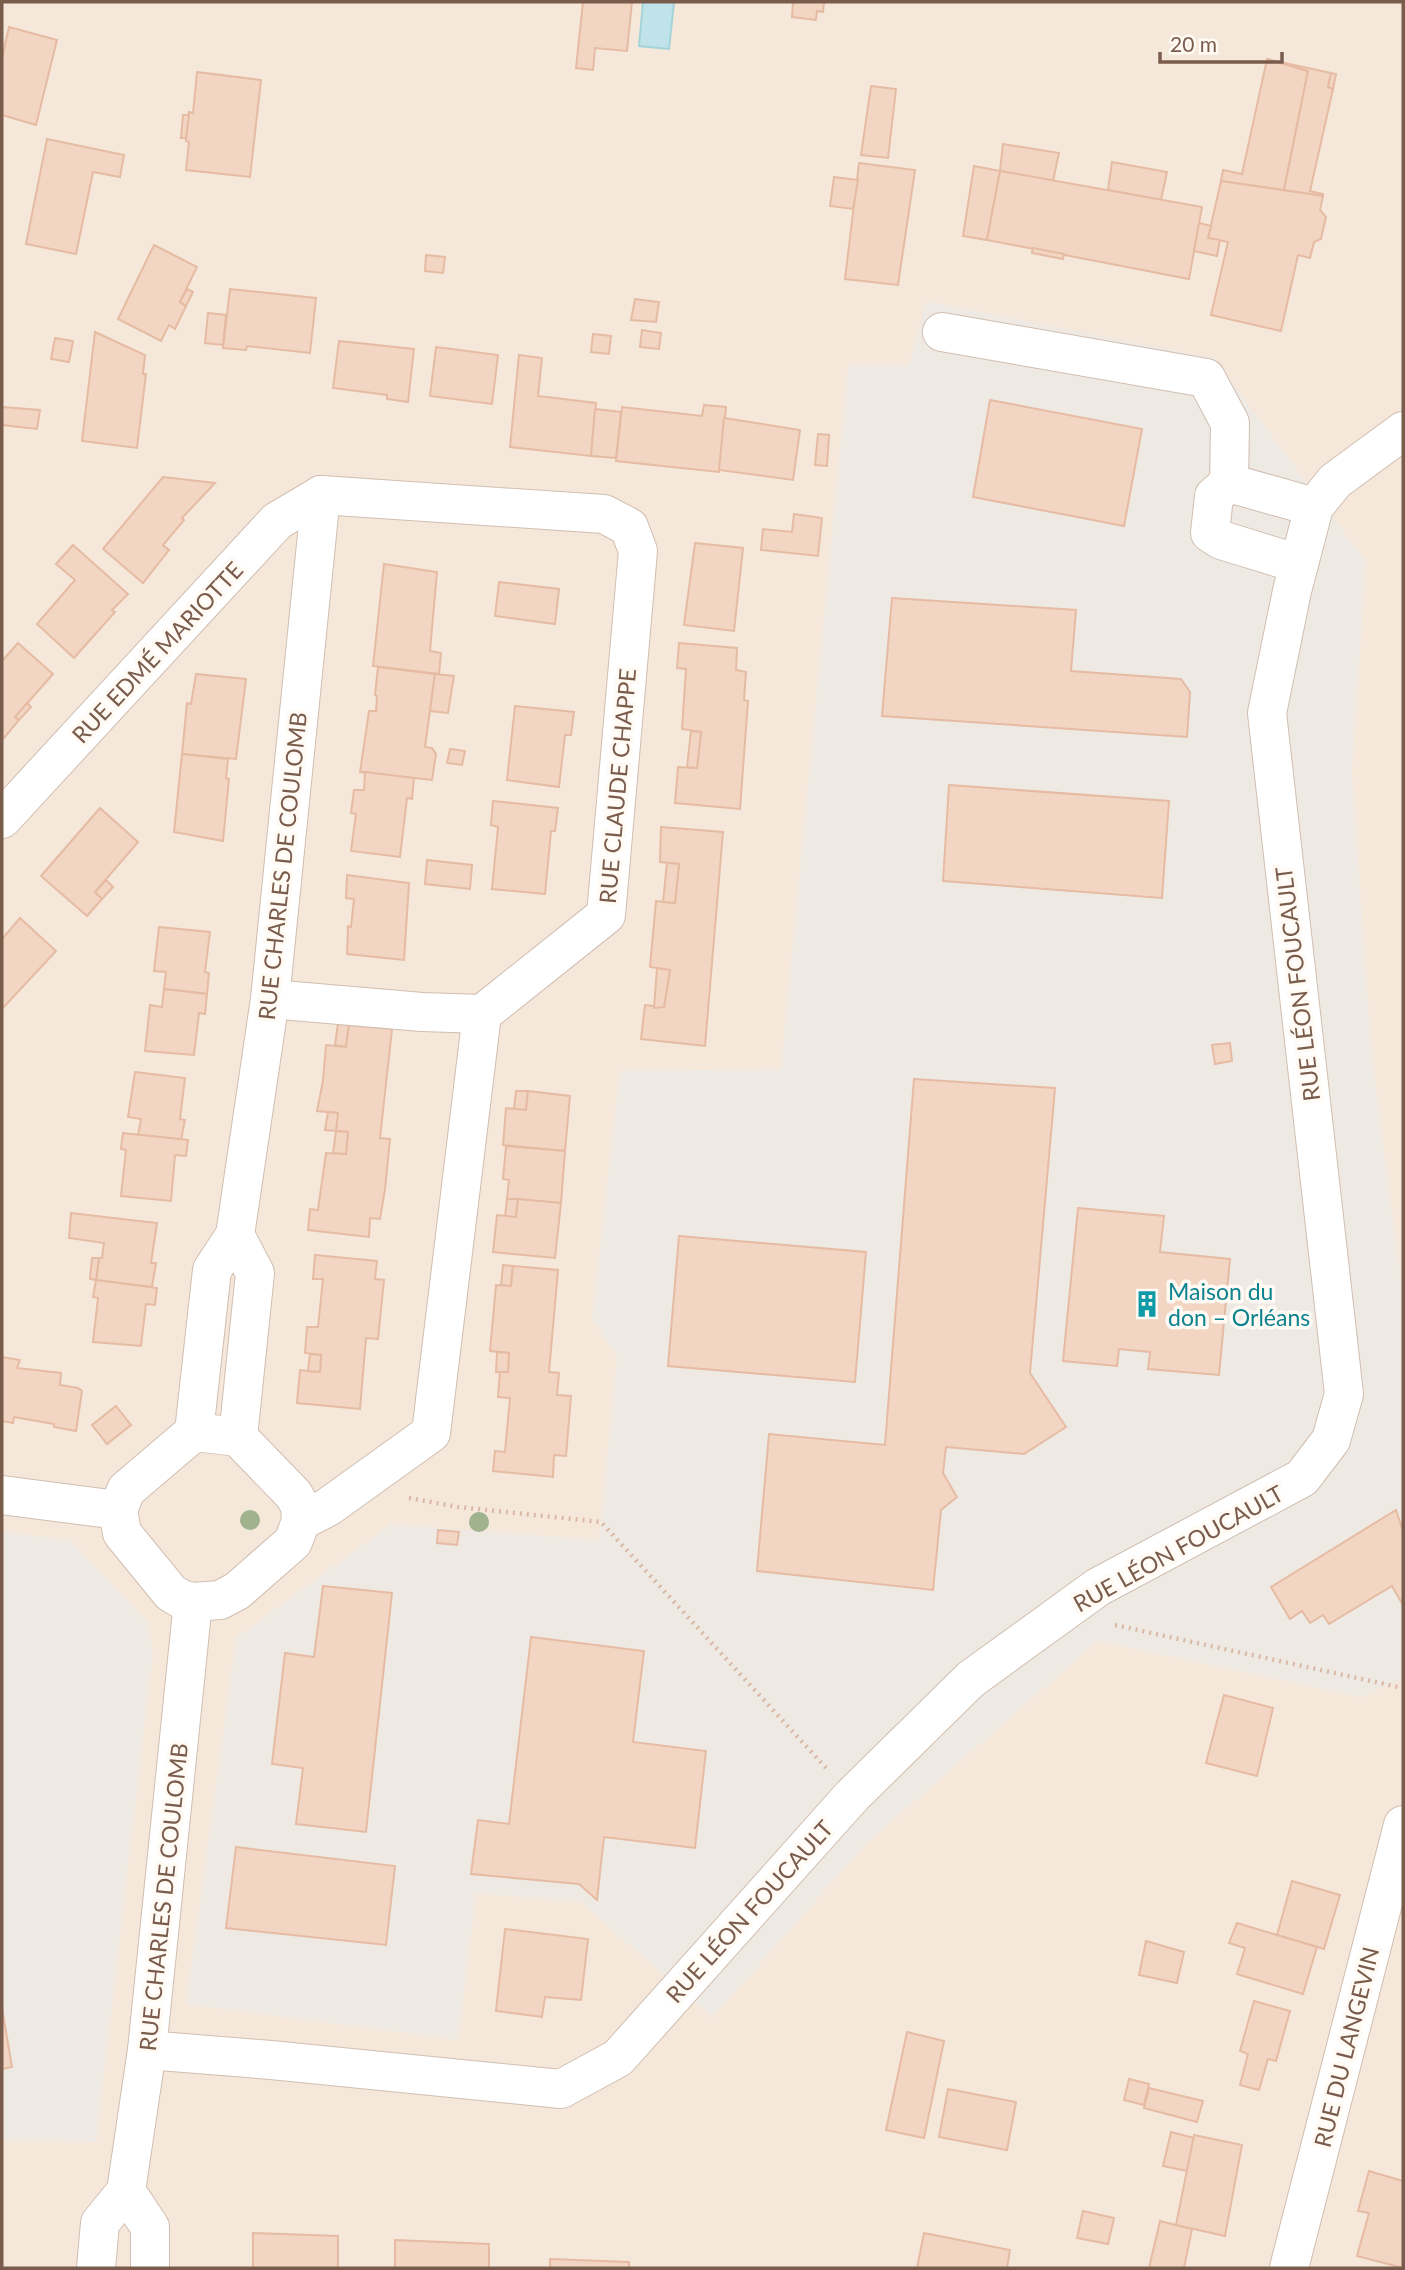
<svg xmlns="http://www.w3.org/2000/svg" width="1405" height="2270" font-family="Lato,sans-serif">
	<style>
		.residential { fill: #f5e8da }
		.industrial { fill: #efe9e4 }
		.water { fill: #bfe3e8; stroke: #a5d3da; stroke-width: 2 }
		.building { fill: #f3d5c3; stroke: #e6bba3; stroke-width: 2 }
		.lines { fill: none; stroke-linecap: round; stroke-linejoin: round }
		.minor-casing { stroke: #d1beb0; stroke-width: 40 }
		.path { stroke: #d9b8a5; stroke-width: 4.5; stroke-dasharray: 2 5; stroke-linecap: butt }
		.minor { stroke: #fff; stroke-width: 38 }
		.tree { fill: #a0b28e }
		.labels { text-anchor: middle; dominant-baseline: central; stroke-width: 7; stroke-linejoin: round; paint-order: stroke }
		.street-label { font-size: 23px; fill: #7a5c4d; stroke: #fffaf3 }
		.culture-label { font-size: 23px; fill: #0d838f; stroke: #fffaf3; text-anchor: start }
	</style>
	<rect width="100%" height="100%" fill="#fdf6ec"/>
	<rect class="residential" x="2" y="2" width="1401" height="2266"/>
	<g class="industrial">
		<path d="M926 301 1214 358 1366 561 1352 772 1371 1046 1403 1299V1679L1360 1697 1098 1641 865 1845 712 2018 581 1902 476 1893 458 2040 186 2004 236 1638 391 1524 599 1540 617 1356 592 1319 620 1071 781 1069 848 365H909Z"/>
		<path d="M2 1532 70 1540 147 1621 153 1652 96 2142 2 2140Z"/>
	</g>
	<path class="water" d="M643 2H674L669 49 639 46Z"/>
	<g class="building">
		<path d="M583 2H632L627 51 595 48 593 70 576 68Z"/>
		<path d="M793 2H824L823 12 817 11 816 20 792 17Z"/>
		<path d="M9 27 57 40 36 125 2 115V58Z"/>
		<path d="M1267 59 1308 71 1284 190 1221 181 1223 170 1242 174Z"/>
		<path d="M1267 59 1331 73 1328 87 1333 89 1310 191 1323 194V196L1284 190 1308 71Z"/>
		<path d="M197 72 261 80 250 177 186 170 189 142 186 141V138L189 112 193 113Z"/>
		<path d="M1331 73 1336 74 1333 89 1328 87Z"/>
		<path d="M871 86 896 89 888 158 861 155Z"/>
		<path d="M183 115H189L186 138H181Z"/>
		<path d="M47 139 124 155 120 177 93 172 76 254 26 244Z"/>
		<path d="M1003 144 1059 153 1053 181 1000 171Z"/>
		<path d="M1112 162 1167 172 1161 200 1108 190Z"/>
		<path d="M859 163 915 170 898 285 845 279Z"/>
		<path d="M974 166 1000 171 987 240 963 236Z"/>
		<path d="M1000 171 1202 207 1189 279 987 240Z"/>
		<path d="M834 177 858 180 853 209 830 206Z"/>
		<path d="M1221 181 1323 196 1320 210 1326 217 1321 239 1314 242 1310 258 1298 255 1281 331 1211 315 1228 242 1208 238Z"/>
		<path d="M1199 223 1211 226 1208 238 1220 240 1217 256 1194 251Z"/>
		<path d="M154 245 197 267 180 302 186 306 175 329 169 325 161 341 118 319Z"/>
		<path d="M1033 248 1064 254 1063 259 1032 253Z"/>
		<path d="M426 255 445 257 443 273 425 271Z"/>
		<path d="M187 289 193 292 186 306 180 302Z"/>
		<path d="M230 289 316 298 310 353 247 346 246 350 223 348Z"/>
		<path d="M635 299 659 302 656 322 631 320Z"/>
		<path d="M208 313 226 315 223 345 205 343Z"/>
		<path d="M642 330 661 333 659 349 640 347Z"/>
		<path d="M95 332 145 355 143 374H146L137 448 82 441Z"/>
		<path d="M593 334 611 336 609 354 591 352Z"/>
		<path d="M55 338 73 341 69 362 51 359Z"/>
		<path d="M339 341 414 349 408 402 387 399V395L333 388Z"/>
		<path d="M436 347 498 355 492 404 430 396Z"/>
		<path d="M519 355 542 358 538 396 596 403 591 456 510 447Z"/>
		<path d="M990 400 1142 429 1124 526 973 497Z"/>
		<path d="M704 405 726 407 719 472 616 461 622 407 702 416Z"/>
		<path d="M2 407 40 410 37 429 2 425Z"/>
		<path d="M595 409 621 412 616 458 591 456Z"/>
		<path d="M724 418 800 430 793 480 719 470Z"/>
		<path d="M818 434 829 435 827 466 815 465Z"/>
		<path d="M163 477 215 483 182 518 184 520 163 545 169 550 143 583 103 549Z"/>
		<path d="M794 514 822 518 818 556 761 550 763 529 792 532Z"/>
		<path d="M695 543 743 548 734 631 684 625Z"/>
		<path d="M73 545 128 594 112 610 115 612 74 658 37 624 75 580 56 564Z"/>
		<path d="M384 564 437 572 430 651 441 653 439 674 373 666Z"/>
		<path d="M499 582 559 589 555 624 495 616Z"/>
		<path d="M892 598 1076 610 1071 671 1181 679 1190 692 1187 737 882 716Z"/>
		<path d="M18 643 53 674 15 717 19 720 4 738 2 736V661Z"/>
		<path d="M679 643 737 648 736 670 746 672 744 700 748 701 740 809 675 803 678 767 697 768 701 732 682 729 686 669 677 668Z"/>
		<path d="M378 667 435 674 425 747 432 748 436 754 432 780 360 772 369 711H376L377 696 375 695Z"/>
		<path d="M196 674 246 679 236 759 182 754 187 703 191 704Z"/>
		<path d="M435 674 454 676 448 713 430 711Z"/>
		<path d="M27 703 31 707 19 720 15 717Z"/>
		<path d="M515 706 574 712 571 735H565L559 787 507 780Z"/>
		<path d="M691 731 701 732 697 768 687 767Z"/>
		<path d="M450 749 465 751 462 765 447 763Z"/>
		<path d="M182 754 228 759 226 778 229 779 223 841 174 832Z"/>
		<path d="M365 772 414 778 412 799 407 798 400 857 351 851 356 814 351 813 354 790H364Z"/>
		<path d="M949 785 1169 801 1162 898 943 881Z"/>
		<path d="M493 801 558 808 555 831H551L545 894 492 889 498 827 491 825Z"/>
		<path d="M100 808 138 842 95 892 102 899 87 916 41 876Z"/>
		<path d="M661 827 723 832 705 1046 641 1039 645 1005 664 1007 670 970 650 967 656 901 675 903 679 864 660 862Z"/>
		<path d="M427 860 472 865 470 889 425 884Z"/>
		<path d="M667 863 679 864 675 903 663 902Z"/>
		<path d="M347 875 409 883 404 960 347 954 348 926 351 927 354 899 346 898Z"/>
		<path d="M106 880 113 887 102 899 95 892Z"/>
		<path d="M20 918 56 951 2 1009V939Z"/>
		<path d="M159 927 210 932 205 972 209 973 207 994 164 989 166 972 154 971Z"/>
		<path d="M657 968 670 970 664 1007 654 1008Z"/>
		<path d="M164 989 207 994 205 1014 199 1013 194 1055 145 1051 150 1005 162 1007Z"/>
		<path d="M338 1023 349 1025 346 1047 335 1045Z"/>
		<path d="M349 1025 392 1029 380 1138 390 1139 385 1189 380 1219 370 1218 369 1237 308 1230 310 1209 318 1210 326 1153 346 1154 348 1132 336 1131 338 1113 317 1111 323 1081 326 1045 346 1047Z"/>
		<path d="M1230 1043 1232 1061 1215 1064 1212 1045Z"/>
		<path d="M135 1072 185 1078 180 1119 185 1120 181 1140 138 1135 141 1119 128 1117Z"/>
		<path d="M914 1079 1055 1088 1030 1373 1066 1427 1024 1454 946 1447 943 1473 957 1497 941 1510 933 1590 757 1571 769 1434 885 1445Z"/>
		<path d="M516 1091H528L526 1110 514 1109Z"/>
		<path d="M528 1091 570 1096 565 1151 503 1145 506 1108 526 1110Z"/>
		<path d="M328 1112 338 1113 336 1131 325 1130Z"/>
		<path d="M336 1131 348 1132 346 1154 333 1153Z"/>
		<path d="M123 1133 188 1140 186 1156 175 1155 171 1201 121 1196 126 1150 121 1149Z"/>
		<path d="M506 1146 565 1151 561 1203 507 1199 509 1180 503 1179Z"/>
		<path d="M507 1199H518L516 1217H505Z"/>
		<path d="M518 1199 561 1203 555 1258 493 1252 497 1215 516 1217Z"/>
		<path d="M1078 1208 1164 1216 1160 1252 1230 1259 1219 1375 1148 1369 1150 1352 1119 1349 1117 1366 1063 1361Z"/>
		<path d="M71 1213 157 1223 151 1263H156L152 1287 96 1280 99 1258H102L104 1243 69 1238Z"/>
		<path d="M679 1236 866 1252 855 1382 668 1366Z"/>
		<path d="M315 1255 377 1261 375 1279 384 1280 378 1339 366 1338 360 1409 297 1403 300 1370 320 1372 321 1355 305 1353 307 1327H318L323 1279H313Z"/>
		<path d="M92 1258H99L96 1280 90 1279Z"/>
		<path d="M503 1265 513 1266 511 1286 501 1285Z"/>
		<path d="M513 1266 558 1270 549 1372 559 1373 557 1395 571 1396 566 1456 554 1455 553 1477 493 1471 495 1451 505 1452 510 1398 498 1397 500 1371 508 1372 509 1353 490 1351 496 1285 511 1286Z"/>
		<path d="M96 1280 157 1288 155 1305 146 1304 141 1346 93 1342 98 1298 93 1297Z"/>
		<path d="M497 1352 509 1353 508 1372H496Z"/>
		<path d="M310 1354 321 1355 320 1372 308 1371Z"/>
		<path d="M2 1357 20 1360 17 1368 61 1373 60 1385 78 1388 82 1391 76 1431 54 1427V1424L14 1417 13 1423 2 1421Z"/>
		<path d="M116 1406 131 1425 107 1444 92 1425Z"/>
		<path d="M1396 1510 1403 1531V1605L1392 1586 1329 1624 1323 1615 1310 1623 1302 1611 1290 1619 1271 1587Z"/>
		<path d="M438 1530 459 1532 457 1545 437 1543Z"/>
		<path d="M323 1586 392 1593 366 1832 296 1824 303 1768 272 1764 285 1653 314 1657Z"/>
		<path d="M531 1637 644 1651 633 1742 706 1751 695 1848 604 1837 597 1900 579 1884 471 1874 478 1820 509 1824Z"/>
		<path d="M1224 1695 1273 1708 1257 1776 1206 1763Z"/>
		<path d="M236 1847 395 1866 386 1945 226 1928Z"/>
		<path d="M1292 1881 1340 1895 1324 1949 1277 1935Z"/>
		<path d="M1237 1923 1317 1947 1303 1994 1237 1974 1245 1948 1229 1943Z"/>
		<path d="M505 1929 588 1939 581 2000 545 1997 542 2017 496 2011Z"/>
		<path d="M1146 1941 1184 1952 1177 1983 1139 1975Z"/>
		<path d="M1254 2001 1290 2011 1276 2061 1268 2059 1259 2090 1240 2085 1248 2054 1240 2051Z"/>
		<path d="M2 2008 12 2067 2 2069Z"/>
		<path d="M907 2032 944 2041 924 2138 886 2130Z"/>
		<path d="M1129 2079 1149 2084 1144 2105 1124 2100Z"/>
		<path d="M1149 2088 1203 2101 1197 2122 1144 2108Z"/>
		<path d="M948 2089 1016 2102 1007 2150 939 2137Z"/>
		<path d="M1171 2132 1194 2138 1187 2171 1163 2166Z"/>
		<path d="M1194 2135 1242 2145 1225 2236 1176 2225Z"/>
		<path d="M1369 2171 1403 2181V2268L1357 2256 1369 2213 1358 2211Z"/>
		<path d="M1083 2211 1114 2218 1108 2244 1077 2238Z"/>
		<path d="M1160 2221 1192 2229 1184 2268H1149Z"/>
		<path d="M253 2233 338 2236V2268H253Z"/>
		<path d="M924 2233 1010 2250 1007 2268H917Z"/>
		<path d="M395 2240 489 2244V2268H395Z"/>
		<path d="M550 2259 629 2262V2268H550Z"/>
	</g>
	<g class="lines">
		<defs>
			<g id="minor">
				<path d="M942 332 1206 378 1230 423 1229 483"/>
				<path d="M1299 564 1221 540 1210 533 1214 496 1229 483 1314 507"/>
				<path d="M2 819 277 521 321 495"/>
				<path d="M270 999 422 1012 482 1014"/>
				<path d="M235 1235 255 1273 238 1437"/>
				<path d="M194 1432 212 1270 235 1235 270 999 321 495"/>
				<path d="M194 1432 238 1437 294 1495 300 1506 301 1521 293 1542 237 1591 220 1600 193 1602 183 1600 171 1593 122 1533 118 1510 126 1490Z"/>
				<path d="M2 1495 118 1510"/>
				<path d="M301 1521 328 1507 431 1433 482 1014 606 915 638 551 629 527 604 514 321 495"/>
				<path d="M147 2050 271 2060 561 2089 618 2058 852 1796 971 1679 1098 1587 1302 1478 1331 1440 1344 1394 1267 713 1292 591 1314 507 1335 481 1403 431"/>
				<path d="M126 2191 150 2227V2268"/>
				<path d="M96 2268 100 2223 126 2191 147 2050 193 1602"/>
				<path d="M1289 2268 1403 1825"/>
			</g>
		</defs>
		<use href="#minor" class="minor-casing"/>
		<g class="path">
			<path d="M409 1498 458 1507 601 1522 826 1768"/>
			<path d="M1115 1625 1403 1688"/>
		</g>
		<use href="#minor" class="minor"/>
	</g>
	<g class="tree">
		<circle cx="250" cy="1520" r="10"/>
		<circle cx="479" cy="1522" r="10"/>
	</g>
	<defs>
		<symbol id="building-bare" viewBox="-9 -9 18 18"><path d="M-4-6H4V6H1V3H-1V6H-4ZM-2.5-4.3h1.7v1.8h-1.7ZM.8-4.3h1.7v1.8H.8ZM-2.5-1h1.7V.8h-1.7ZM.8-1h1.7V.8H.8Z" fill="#0f9aa8" stroke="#fffaf3" stroke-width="2.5" paint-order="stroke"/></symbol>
	</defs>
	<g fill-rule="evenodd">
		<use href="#building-bare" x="1128" y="1285" width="38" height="38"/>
	</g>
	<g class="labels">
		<g class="street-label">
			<text transform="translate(157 652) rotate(-47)">RUE EDMÉ MARIOTTE</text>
			<text transform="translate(617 786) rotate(-85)">RUE CLAUDE CHAPPE</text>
			<text transform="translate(282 866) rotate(-84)">RUE CHARLES DE COULOMB</text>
			<text transform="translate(1297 984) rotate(-97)">RUE LÉON FOUCAULT</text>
			<text transform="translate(1178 1548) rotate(-29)">RUE LÉON FOUCAULT</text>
			<text transform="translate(163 1897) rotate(-84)">RUE CHARLES DE COULOMB</text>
			<text transform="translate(749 1911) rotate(-48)">RUE LÉON FOUCAULT</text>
			<text transform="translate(1346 2047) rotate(-76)">RUE DU LANGEVIN</text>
		</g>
		<g class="culture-label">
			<text x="1168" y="1291">Maison du<tspan x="1168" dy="26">don – Orléans</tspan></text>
		</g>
	</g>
	<rect width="1405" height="2270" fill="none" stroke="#7a5c4d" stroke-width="7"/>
	<path d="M1160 52v10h122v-10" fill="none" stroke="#7a5c4d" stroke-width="3.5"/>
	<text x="1170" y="52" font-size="21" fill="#7a5c4d" stroke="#fffaf3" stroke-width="5" paint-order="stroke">20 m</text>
</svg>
